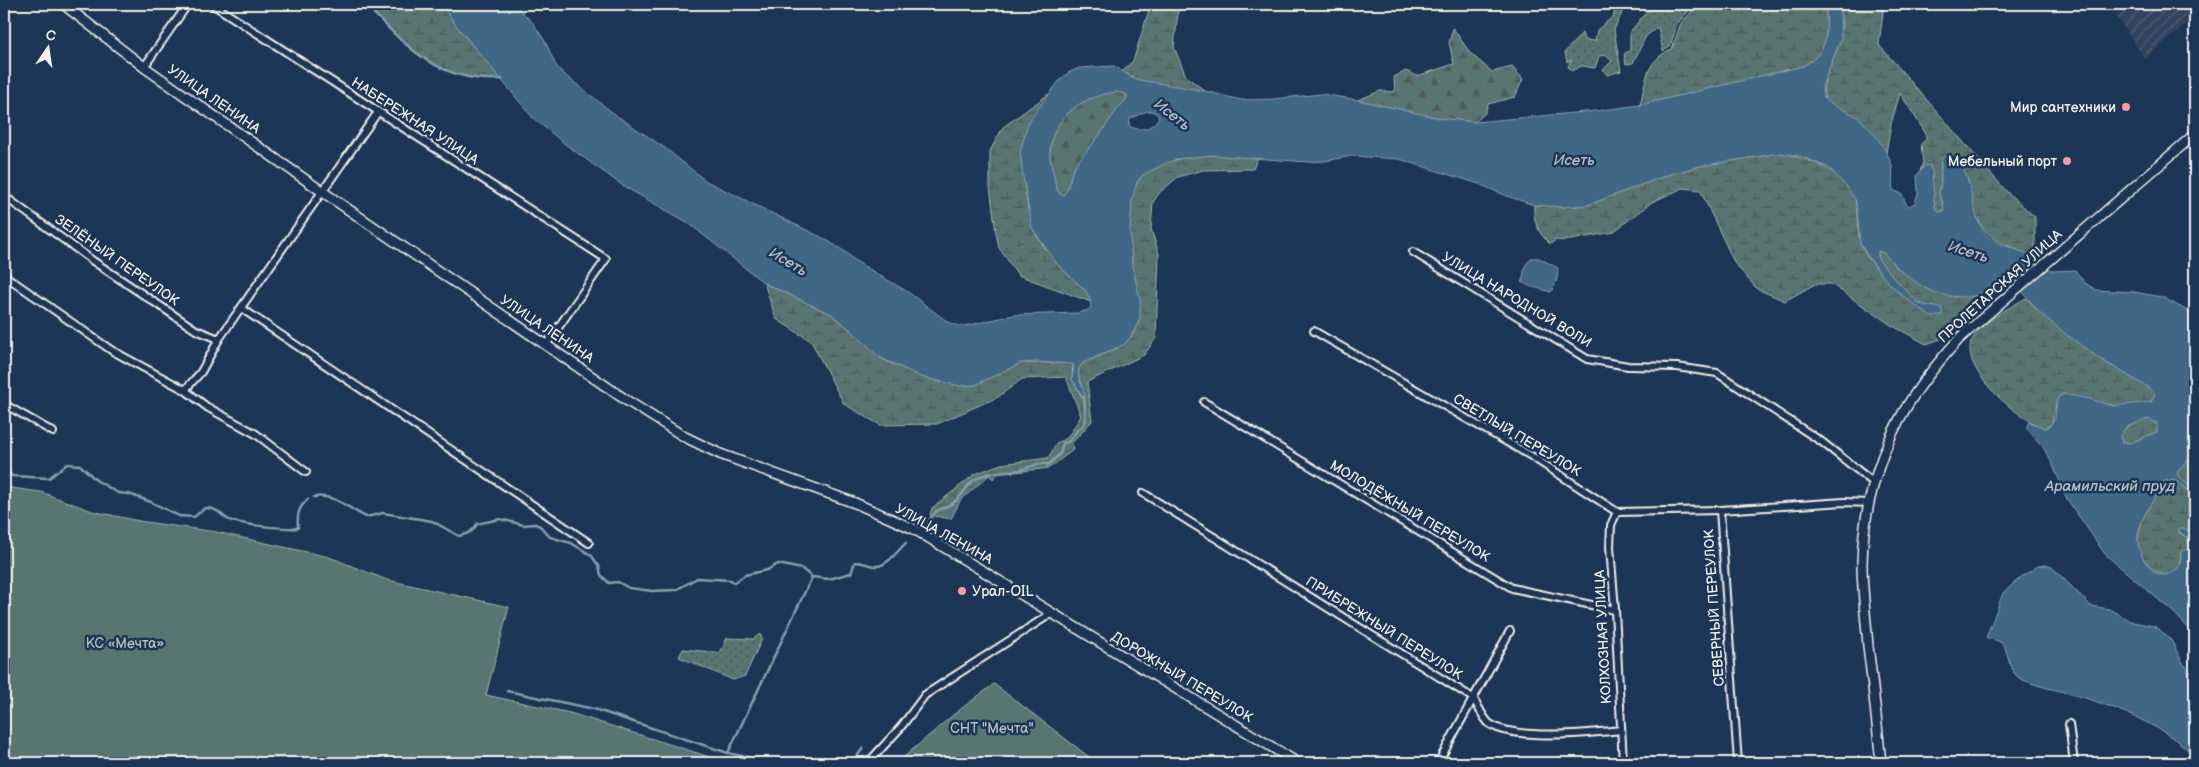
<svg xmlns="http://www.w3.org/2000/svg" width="2199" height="767" font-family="'Balsamiq Sans',sans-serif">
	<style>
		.industrial { fill: url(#industrial-furrows) }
		.grass { fill: url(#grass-dots); stroke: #a6b2ac }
		.forest { fill: url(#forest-firs); stroke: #a6b2ac }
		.wetland { fill: url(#wetland-marsh); stroke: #a6b2ac }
		.garden { fill: #587471; stroke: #a6b2ac }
		.water { fill: #3f6786; stroke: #879ead; fill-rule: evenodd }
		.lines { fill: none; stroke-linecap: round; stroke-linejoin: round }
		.stream { stroke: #879ead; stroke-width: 2.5 }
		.street-casing { stroke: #f4f1e8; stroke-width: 10 }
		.secondary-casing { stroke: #f4f1e8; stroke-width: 12 }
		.street { stroke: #1d3557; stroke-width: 6 }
		.secondary { stroke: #1d3557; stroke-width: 9 }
		.poi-dot { fill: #ff9aa2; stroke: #1d3557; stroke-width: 2 }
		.labels { text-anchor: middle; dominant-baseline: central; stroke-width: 5; stroke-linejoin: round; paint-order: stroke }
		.street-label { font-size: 14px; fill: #f4f1e8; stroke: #1d3557 }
		.poi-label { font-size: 14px; fill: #f4f1e8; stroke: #1d3557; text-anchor: end }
		.park-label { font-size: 14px; fill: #b6bfb8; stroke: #1d3557 }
		.water-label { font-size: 15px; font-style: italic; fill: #b5c1c6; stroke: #1d3557 }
	</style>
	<defs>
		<pattern id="industrial-furrows" width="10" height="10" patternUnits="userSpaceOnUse" patternTransform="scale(1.25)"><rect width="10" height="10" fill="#32435e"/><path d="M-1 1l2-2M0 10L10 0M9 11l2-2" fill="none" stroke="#505f75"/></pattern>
		<pattern id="grass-dots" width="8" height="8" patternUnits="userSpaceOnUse" patternTransform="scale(1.25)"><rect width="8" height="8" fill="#587471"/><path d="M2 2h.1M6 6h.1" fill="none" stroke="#505c59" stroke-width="1.8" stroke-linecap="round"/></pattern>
		<pattern id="forest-firs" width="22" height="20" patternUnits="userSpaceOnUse" patternTransform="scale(1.25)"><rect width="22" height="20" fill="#587471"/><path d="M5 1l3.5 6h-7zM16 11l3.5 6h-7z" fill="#505c59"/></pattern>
		<pattern id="wetland-marsh" width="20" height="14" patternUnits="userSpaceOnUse" patternTransform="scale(1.25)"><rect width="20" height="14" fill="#587471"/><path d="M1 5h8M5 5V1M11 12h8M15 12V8" fill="none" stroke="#505c59"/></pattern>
	</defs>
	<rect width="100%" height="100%" fill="#1d3557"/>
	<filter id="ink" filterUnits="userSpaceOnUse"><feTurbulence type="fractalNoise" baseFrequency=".02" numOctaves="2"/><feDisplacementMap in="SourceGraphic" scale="10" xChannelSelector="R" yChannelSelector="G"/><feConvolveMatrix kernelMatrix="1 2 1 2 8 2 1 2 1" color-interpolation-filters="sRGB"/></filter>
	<g filter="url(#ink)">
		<path class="industrial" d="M2132 4H2195V16L2145 59 2117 17Z"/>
		<g class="grass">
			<path d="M1614 4H1626L1614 30 1621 71 1607 75 1603 70 1612 61 1605 55 1599 56 1595 68 1582 66 1571 71 1568 66 1572 60 1567 62 1565 52 1582 33 1584 40 1595 41 1597 30 1614 16Z"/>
			<path d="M1665 4H1695L1677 24 1670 47 1663 51 1658 27 1646 36 1633 63 1626 64 1624 54 1630 50V32L1648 10 1661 8Z"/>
			<path d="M760 634 762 639 745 676 733 680 679 657 683 649 720 653 727 638 753 639Z"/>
		</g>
		<g class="forest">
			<path d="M1453 28 1470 53 1492 72 1512 67 1523 79 1515 97 1488 104 1485 113 1475 122 1439 118 1358 100 1380 91 1395 92 1394 77 1406 71 1417 76 1454 64 1449 43Z"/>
			<path d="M1118 92 1127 95V99C1114 112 1106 128 1094 142 1087 152 1078 160 1073 170 1069 179 1070 188 1063 195L1060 194C1055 188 1055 180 1053 172 1039 128 1076 95 1118 92Z"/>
		</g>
		<g class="wetland">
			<path d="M365 4H442L455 24 501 79C490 79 477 80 466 77 424 68 394 34 365 4Z"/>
			<path d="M1151 4H1179L1174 47 1186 76 1205 91C1181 87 1140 86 1122 71L1133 61Z"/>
			<path d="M1698 4H1826C1826 32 1832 50 1803 66L1640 105C1646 80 1646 60 1672 49L1680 25Z"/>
			<path d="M1840 4H1884L1879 45 2007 192 2035 217V257C1987 238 1976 234 1968 181L1941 159V181L1939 194 1945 209 1939 212 1935 209 1930 166H1925L1920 171 1923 162 1921 144 1926 139V134L1900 93 1891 124 1886 153 1878 140 1826 100C1816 88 1837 55 1840 40 1843 29 1840 15 1840 4Z"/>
			<path d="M1053 91 1034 114 1027 127 1020 152 1028 209 1037 237 1057 264 1086 291 1091 302 1018 275 999 248 996 233 990 187V151L1003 127Z"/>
			<path d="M1780 153C1806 157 1852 173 1856 204 1858 222 1856 240 1867 256 1877 270 1890 285 1903 296 1912 304 1923 308 1931 317L1933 306C1913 309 1890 273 1878 259V251C1886 252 1890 261 1895 266 1920 287 1948 302 1981 294L1941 339 1926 344 1891 325 1831 284H1815L1785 301 1757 289 1735 264 1700 190 1683 188 1652 202 1613 232 1565 241 1556 240 1550 244C1538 233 1533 221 1534 205L1562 207 1588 205 1670 174 1700 166Z"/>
			<path d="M1210 155 1258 157 1253 169 1203 170 1178 177 1160 192 1153 202 1151 229 1159 254 1156 338 1144 355 1087 382 1092 421 1072 443 1073 450 1049 468 997 474 993 479 989 475 960 501 951 519 930 515 932 508 975 474 1001 464 1048 458 1057 443 1067 438 1081 416 1066 377 1022 379 998 397 937 424 880 425 844 404 811 341 776 319 764 283 831 314 852 331 879 357 892 364 939 382 960 385H975L1021 363H1067L1073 364 1072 379 1083 399 1085 396C1081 385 1074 372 1083 363 1098 356 1119 351 1130 338 1145 321 1139 304 1136 284 1131 259 1122 195 1142 176 1159 160 1188 157 1210 155Z"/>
			<path d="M2026 298 2040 313 2097 357 2149 388 2155 394 2154 399 2147 403 2120 407 2063 394 2057 399 2052 424 2045 428C2020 421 1958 369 1972 340 1982 321 2009 308 2026 298Z"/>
			<path d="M2151 419 2158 425 2157 432 2130 443H2122L2120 436C2125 424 2138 419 2151 419Z"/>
			<path d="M2195 458V492L2178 476 2177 473 2187 460Z"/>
			<path d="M2174 479C2199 495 2195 505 2195 534L2187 530 2178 532 2188 538 2192 550 2181 552C2179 598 2134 565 2138 536 2140 515 2156 498 2165 481Z"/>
		</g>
		<g class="garden">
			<path d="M4 487 41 492 92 511 139 521 216 532 329 557 387 580 509 607 486 695 570 713 729 763H4Z"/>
			<path d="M994 684 1097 763H897L953 715Z"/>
		</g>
		<g class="water">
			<path d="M442 4H514L533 23 545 41 556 66 565 75 617 116 665 148 706 181 825 239 844 251 857 262 908 292 948 322 959 326 970 325 1013 315 1078 313 1088 310 1091 307 1090 300 1086 291 1057 264 1032 228 1022 170 1020 152 1027 127 1034 114 1060 80 1068 73 1079 68 1114 66 1134 79 1205 91 1241 100 1273 99 1321 94 1358 100 1439 118 1475 122 1595 111 1640 105 1803 66C1832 50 1826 32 1826 4H1840L1841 39 1822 86 1823 96C1831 107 1845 109 1856 116 1871 127 1887 148 1892 166 1894 174 1891 182 1893 190L1902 194 1906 204 1909 206 1915 203 1918 193 1917 175 1925 166 1929 165 1932 171 1935 209 1939 212 1944 211 1943 203 1939 194 1941 181V159L1946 155C1978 166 1966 212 1986 234 1999 248 2019 248 2034 257 2041 261 2045 268 2052 271L2075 270 2085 283 2096 290 2134 292 2162 297 2195 315V458L2187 460 2177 473 2178 476 2195 492V498L2189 490 2174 479 2165 481C2156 498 2140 516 2138 536 2136 552 2153 583 2171 573 2174 571 2178 569 2180 565 2182 560 2180 555 2182 550H2192L2188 538 2177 530 2182 528 2195 534V635L2173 612 2105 554 2067 499 2052 463 2043 447 2026 428 2029 422 2045 428 2049 427 2055 419 2057 399 2063 394 2090 399 2113 406 2151 402 2155 394 2149 388 2097 357 2067 335 2040 313 2022 291 2008 278C1997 277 1990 288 1982 293 1972 299 1955 297 1944 295 1926 292 1908 277 1895 265 1889 260 1886 252 1878 251V259L1896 280 1919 304 1942 308V315L1931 317 1904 297 1885 279 1867 255 1860 243 1856 201 1847 187 1829 168 1800 156 1780 153 1700 166 1670 174 1588 205 1562 207 1534 205 1507 196 1479 184 1399 159 1352 156 1325 161 1308 162 1210 155 1177 159 1162 165 1143 175 1137 182 1132 200 1130 232 1132 265 1140 299V319L1130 338 1123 345 1083 363C1071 374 1086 388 1085 400L1072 379 1074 366 1072 364 1037 362 1021 363 975 385 960 386 921 377 879 357 852 331 831 314 764 283 687 222 623 186 565 144 533 118 455 24ZM1118 92 1127 95V99C1113 112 1106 128 1094 142 1087 152 1078 159 1073 170 1069 179 1070 188 1063 195L1060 194C1055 188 1055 180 1053 172 1039 128 1076 95 1118 92ZM1152 111 1157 114 1159 117C1152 129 1141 132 1129 126L1130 119 1144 112ZM2147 419 2157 423V432L2130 443H2122L2120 436 2126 427Z"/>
			<path d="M1531 258H1539L1558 268 1557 280 1551 292 1529 286 1522 282 1525 266Z"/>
			<path d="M2046 565 2052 567 2091 606 2109 609 2133 622 2154 626 2159 629 2171 640 2183 663 2195 677V757C2169 728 2116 707 2078 696 2060 690 2041 688 2023 680 2006 673 2011 651 2001 643 1997 639 1991 640 1986 638L2003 593 2021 577 2038 566Z"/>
		</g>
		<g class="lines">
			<g class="stream">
				<path d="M365 4C406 46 438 83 502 79"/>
				<path d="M4 468 12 476 49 478 67 464 80 465 96 480 118 493 129 494 151 502 179 516 194 517 205 508C221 508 221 518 232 521 247 525 282 529 298 528 297 515 298 508 308 499"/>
				<path d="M314 497C334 493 349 509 366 517L383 513 432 521 459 536C468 534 473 532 477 524L500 519 524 525 535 524 540 526 550 537 571 543 591 555 599 566 601 575 609 583 618 582 629 588 652 591 676 590 697 578 731 580 734 583 745 575 767 570 778 564 802 569 812 577 829 579 851 573 855 562C862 562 868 565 875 566 887 567 898 550 906 543"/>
				<path d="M927 524C939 504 938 513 953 503 962 497 966 485 974 480 990 470 1002 472 1019 470 1030 468 1037 461 1048 465L1060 454 1063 443 1068 442 1079 428 1083 426 1086 420 1084 397"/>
				<path d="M507 691 594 709 728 753"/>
				<path d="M774 763 728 753 812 577"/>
				<path d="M852 763 863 748"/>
			</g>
			<defs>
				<g id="street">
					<path d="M212 4 606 259 546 345"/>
					<path d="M144 67 188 4"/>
					<path d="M4 196 93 261 196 330 219 339"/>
					<path d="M1413 252 1587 359 1628 366 1677 367 1717 373 1822 442 1874 483"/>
					<path d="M4 275 111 350 185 390 207 407 256 434 306 472"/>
					<path d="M241 308 589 543"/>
					<path d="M1314 331 1531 456 1617 512 1720 510"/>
					<path d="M185 390 201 372 219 339 378 112"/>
					<path d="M1204 402 1512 588 1615 610"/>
					<path d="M4 404 53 432"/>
					<path d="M1143 493 1473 698C1478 705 1483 719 1490 724 1515 741 1591 733 1621 730"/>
					<path d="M1617 512 1611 525 1610 547 1615 610 1623 763"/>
					<path d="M2069 724 2074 763"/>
					<path d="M868 763 901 727 925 695 1052 613"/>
					<path d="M1438 763 1510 631"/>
					<path d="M1738 763 1720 510 1844 502 1869 503"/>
				</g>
				<g id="secondary">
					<path d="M63 4 144 67 323 192 626 400 685 437 720 454 855 503 914 529 1298 763"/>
					<path d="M1881 763C1877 724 1873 685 1868 646 1866 618 1862 591 1862 563 1863 514 1876 463 1899 420 1915 390 1937 363 1960 338L2195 134"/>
				</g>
			</defs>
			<use href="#street" class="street-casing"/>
			<use href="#secondary" class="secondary-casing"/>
			<use href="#street" class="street"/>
			<use href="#secondary" class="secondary"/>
		</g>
	</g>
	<g class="poi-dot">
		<circle cx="2126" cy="107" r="5"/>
		<circle cx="2067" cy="161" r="5"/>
		<circle cx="962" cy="591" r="5"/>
	</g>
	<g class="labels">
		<g class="street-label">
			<text transform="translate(214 99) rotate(35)">УЛИЦА ЛЕНИНА</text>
			<text transform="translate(415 121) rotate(33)">НАБЕРЕЖНАЯ УЛИЦА</text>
			<text transform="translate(117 260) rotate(35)">ЗЕЛЁНЫЙ ПЕРЕУЛОК</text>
			<text transform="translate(2000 286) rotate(-42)">ПРОЛЕТАРСКАЯ УЛИЦА</text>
			<text transform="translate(1517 300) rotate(31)">УЛИЦА НАРОДНОЙ ВОЛИ</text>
			<text transform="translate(547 329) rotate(34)">УЛИЦА ЛЕНИНА</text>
			<text transform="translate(1517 435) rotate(31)">СВЕТЛЫЙ ПЕРЕУЛОК</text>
			<text transform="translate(1410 511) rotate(31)">МОЛОДЁЖНЫЙ ПЕРЕУЛОК</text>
			<text transform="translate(944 534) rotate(29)">УЛИЦА ЛЕНИНА</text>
			<text transform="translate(1714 608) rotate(-94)">СЕВЕРНЫЙ ПЕРЕУЛОК</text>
			<text transform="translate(1384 628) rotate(32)">ПРИБРЕЖНЫЙ ПЕРЕУЛОК</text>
			<text transform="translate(1603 637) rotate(-93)">КОЛХОЗНАЯ УЛИЦА</text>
			<text transform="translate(1182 677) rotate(31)">ДОРОЖНЫЙ ПЕРЕУЛОК</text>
		</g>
		<g class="poi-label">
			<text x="2116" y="107">Мир сантехники</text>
			<text x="2057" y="161">Мебельный порт</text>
			<text x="972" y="591" text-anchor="start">Урал-OIL</text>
		</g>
		<g class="park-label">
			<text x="125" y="643">КС «Мечта»</text>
			<text x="992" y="728">СНТ "Мечта"</text>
		</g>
		<g class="water-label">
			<text transform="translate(1172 115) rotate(38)">Исеть</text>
			<text x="1574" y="160">Исеть</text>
			<text transform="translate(1968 252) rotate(18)">Исеть</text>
			<text transform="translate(788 262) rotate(31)">Исеть</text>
			<text x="2110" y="486">Арамильский пруд</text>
		</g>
	</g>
	<rect width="2199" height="767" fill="none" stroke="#1d3557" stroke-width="20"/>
	<rect x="10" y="10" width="2179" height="747" fill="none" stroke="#f4f1e8" stroke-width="2" filter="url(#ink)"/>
	<g transform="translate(48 48) rotate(13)" stroke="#1d3557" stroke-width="4" paint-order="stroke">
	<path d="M0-4L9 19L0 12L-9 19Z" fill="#f4f1e8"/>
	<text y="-8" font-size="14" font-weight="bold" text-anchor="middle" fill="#f4f1e8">С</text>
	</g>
</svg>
